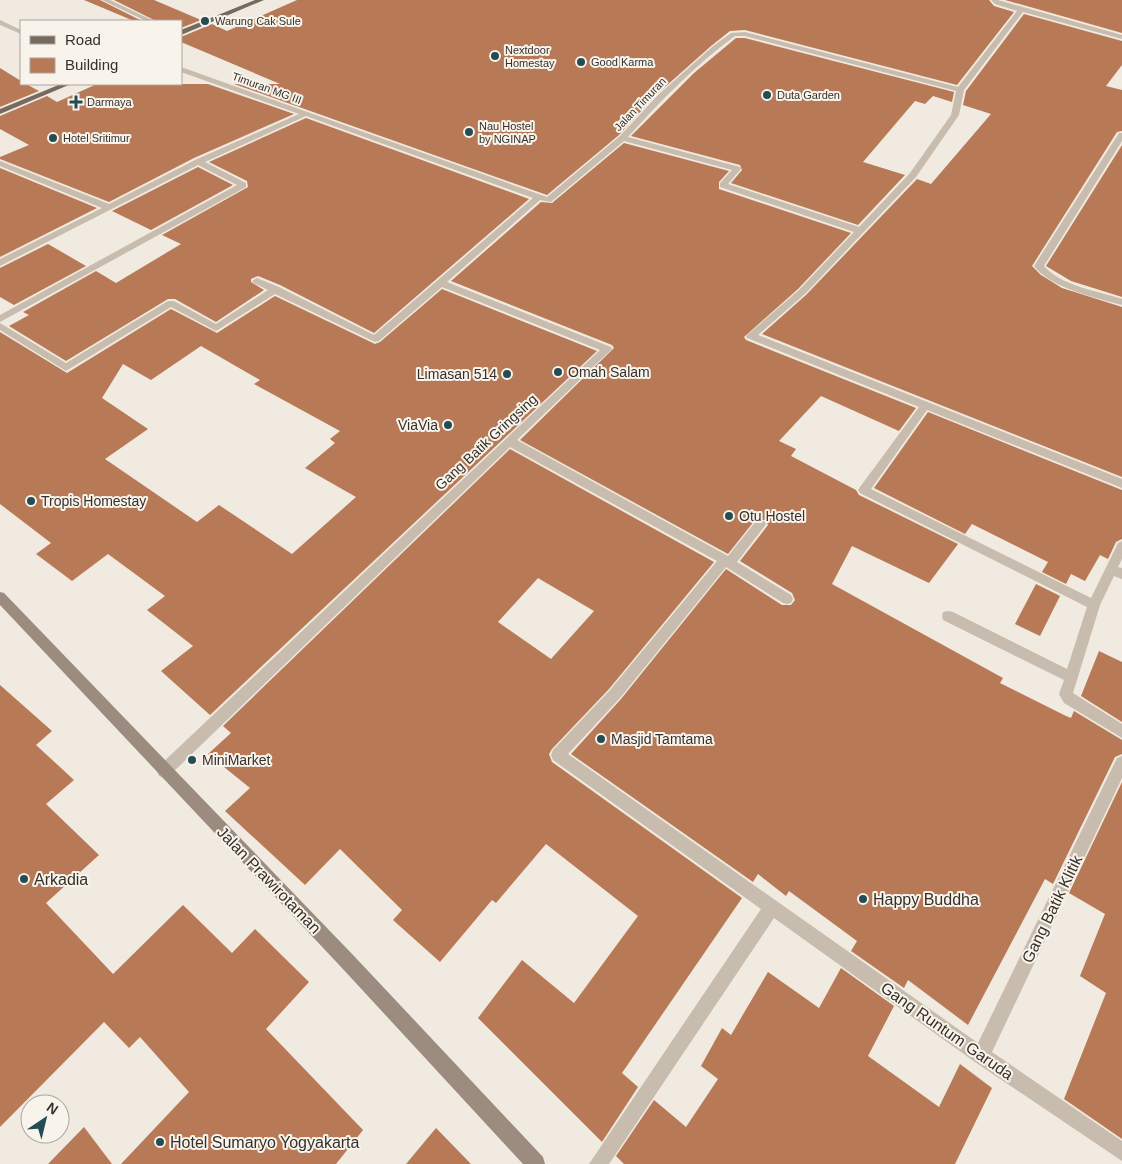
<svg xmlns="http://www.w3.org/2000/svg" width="1122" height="1164" font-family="Arial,sans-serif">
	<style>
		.building { fill: #b87956; fill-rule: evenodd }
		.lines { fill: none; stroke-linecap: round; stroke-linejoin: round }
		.street { fill: #c7bcad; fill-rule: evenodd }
		.secondary { fill: #9b8c7f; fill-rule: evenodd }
		.primary { fill: #76695e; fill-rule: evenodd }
		.poi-dot { fill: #254b53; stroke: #f8f4ec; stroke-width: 2 }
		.labels { text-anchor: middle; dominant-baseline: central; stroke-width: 4; stroke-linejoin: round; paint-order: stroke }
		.far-poi-label { font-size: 11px; fill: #36302b; stroke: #f8f4ec; text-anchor: start }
		.far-street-label { font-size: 11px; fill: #36302b; stroke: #f8f4ec }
		.poi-label { font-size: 14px; fill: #36302b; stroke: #f8f4ec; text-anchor: start }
		.street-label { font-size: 14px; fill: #36302b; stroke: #f8f4ec }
		.near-poi-label { font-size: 16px; fill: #36302b; stroke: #f8f4ec; text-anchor: start }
		.near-street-label { font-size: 16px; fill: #36302b; stroke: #f8f4ec }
	</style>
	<rect width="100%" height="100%" fill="#f0eae0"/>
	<g class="building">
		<path d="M84 0H100L142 21H134Z"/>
		<path d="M114 0H154L201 20 181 28V21H156Z"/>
		<path d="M297 0H989L994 6 1014 12 957 85 745 30 730 31 711 46 656 95 619 135 547 195 234 84H280L181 42V37L212 24 227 31Z"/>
		<path d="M1005 0H1122V33Z"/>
		<path d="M1024 14 1122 41V65L1106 86 1122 90V131L1117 132 1032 266 1041 275 1062 288 1122 307V477L762 334 806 295 917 179 931 184 991 114 963 105 966 91Z"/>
		<path d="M736 38H745L954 92 952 102 933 96 925 104 915 101 863 162 905 175 858 225 731 183 742 170 740 165 631 136 694 73Z"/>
		<path d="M0 68 21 81V84H26L39 91 0 107Z"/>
		<path d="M97 84H208L294 114 194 158 109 202 0 159V157L29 145 0 129V116L47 96 57 102Z"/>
		<path d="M306 118 529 199 374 333 280 285 258 276 251 279V282L264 290 216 322 175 299H168L66 361 9 326 29 315 23 312 96 271 116 283 181 244 162 235 248 187 247 181 209 162Z"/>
		<path d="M624 143 729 171 719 182V189L851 233 798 289 744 337 746 340 916 408 899 431 821 396 779 441 796 449 791 456 856 490 859 495 958 544 929 583 852 546 832 584 1003 678 1000 683 1066 716 1071 718 1074 711 1122 740V754L1115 757 1053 884 1045 879 968 1025 908 980 904 988 851 951 857 941 789 891 786 896 758 874 753 882 571 754 621 699 726 569 782 605H791L795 600 792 593 740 561 768 525 766 520H755L728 554 520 440 614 348 612 345 451 281 541 202 552 203Z"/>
		<path d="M1122 145V297L1071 281 1046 266Z"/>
		<path d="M198 167 233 185 151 230 112 211Z"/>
		<path d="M0 168 97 208 0 257Z"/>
		<path d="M48 244 86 266 14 305 0 297V268Z"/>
		<path d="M442 289 597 351 210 715 161 671 193 646 147 610 165 596 108 554 72 581 36 554 51 543 0 504V332L67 373 171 309 217 333 275 296 375 344 380 342ZM201 346 260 380 254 384 340 431 330 439 335 443 305 468 356 497 292 554 219 505 197 522 105 459 148 429 102 398 123 364 151 380Z"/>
		<path d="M928 412 1122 490V539L1116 542 1108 559 1100 555 1085 581 1071 574 1066 584 1042 572 1048 562 972 524 965 534 874 488Z"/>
		<path d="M510 449 714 562 609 689 552 749 549 754 552 762 742 898 622 1073 638 1087 602 1142 478 1018 522 960 574 1003 638 916 546 844 496 903 492 900 440 962 393 920 402 910 340 849 305 885 225 811 250 788 208 754 231 733 223 726ZM538 578 594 611 551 659 498 622Z"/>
		<path d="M1036 584 1060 596 1040 636 1015 624Z"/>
		<path d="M1099 651 1122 662V722L1081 696Z"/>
		<path d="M0 685 52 731 36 745 74 780 46 804 99 855 46 903 113 974 183 905 232 953 255 929 309 982 266 1029 363 1130 336 1164H121L189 1092 140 1037 129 1048 104 1022 0 1127Z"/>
		<path d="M1122 782V1139L1064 1099 1106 993 1080 976 1105 914 1069 893Z"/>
		<path d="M841 968 894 1006 868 1056 939 1107 960 1064 992 1088 955 1164H624L616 1156 654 1100 686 1127 718 1079 701 1066 722 1028 731 1035 768 972 819 1008Z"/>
		<path d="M84 1127 112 1164H48Z"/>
		<path d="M436 1128 471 1164H406Z"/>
	</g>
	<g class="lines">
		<g class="street">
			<path d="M102 0H110L154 21H146Z"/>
			<path d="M991 0H998L1122 35V39L1023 12 964 90 959 115 916 177 805 294 758 335 1122 479V488L927 410 871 489 1091 598 1118 543 1122 541V559L1118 567 1122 568V579L1114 576 1100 605 1073 693 1122 724V738L1064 703 1059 694 1064 680 943 620 942 616 943 612 948 611 953 612 1067 669 1087 607 860 493 858 490 860 487 919 407 747 338 746 336 799 290 854 232 720 187V183L732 170 624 141 551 202 540 200 447 282 611 347 612 349 517 440 728 556 756 521H764L766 524 764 527 737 562 791 595 793 599 791 603 787 604 783 603 726 567 620 698 568 754 978 1043 1117 758 1122 756V778L992 1052 1122 1141V1161L975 1062 774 918 609 1164H589L761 909 553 760 551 755 553 750 610 690 717 561 510 447 169 776 164 778 159 776 157 771 159 766 600 350 442 287 379 341 375 342 275 294 216 331 171 307 66 371 0 330V323L66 363 168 301H174L216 324 268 290 254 283 252 281 257 278 279 287 374 335 533 198 306 116 205 162 246 183V187L0 322V315L237 185 198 165 0 266V259L102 208 0 166V161L109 204 195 160 299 114 181 72V67L547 197 620 136 657 96 712 47 731 33 745 32 958 87 1017 11 995 4ZM735 36H745L956 91 951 115 910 173 859 227 728 184 741 169 740 167 628 137C661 101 695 65 735 36Z"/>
			<path d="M0 20 21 30V34L0 25Z"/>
			<path d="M1119 133H1122V141L1044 266C1061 286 1098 291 1122 299V305C1096 298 1051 288 1034 266Z"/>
		</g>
		<path class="secondary" d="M0 592 4 593 354 956 543 1157 545 1164H523L342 968 0 605Z"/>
		<g class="primary">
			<path d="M255 0H264L181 35V30Z"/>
			<path d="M61 84H71L0 114V109Z"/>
		</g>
	</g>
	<g class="poi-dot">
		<circle cx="205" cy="21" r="5"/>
		<circle cx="495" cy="56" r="5"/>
		<circle cx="581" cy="62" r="5"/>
		<circle cx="767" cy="95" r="5"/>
		<path d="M73.5 94.5h5v5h5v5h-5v5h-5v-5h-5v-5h5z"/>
		<circle cx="469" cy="132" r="5"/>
		<circle cx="53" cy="138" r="5"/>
		<circle cx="558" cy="372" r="5"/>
		<circle cx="507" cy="374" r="5"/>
		<circle cx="448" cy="425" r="5"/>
		<circle cx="31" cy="501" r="5"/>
		<circle cx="729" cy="516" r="5"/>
		<circle cx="601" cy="739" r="5"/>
		<circle cx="192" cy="760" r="5"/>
		<circle cx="24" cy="879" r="5"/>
		<circle cx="863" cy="899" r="5"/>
		<circle cx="160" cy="1142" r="5"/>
	</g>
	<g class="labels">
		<g class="far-poi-label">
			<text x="215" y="21">Warung Cak Sule</text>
			<text x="505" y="50">Nextdoor<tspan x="505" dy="13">Homestay</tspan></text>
			<text x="591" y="62">Good Karma</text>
			<text x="777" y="95">Duta Garden</text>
			<text x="87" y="102">Darmaya</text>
			<text x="479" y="126">Nau Hostel<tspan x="479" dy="13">by NGINAP</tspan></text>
			<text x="63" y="138">Hotel Sritimur</text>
		</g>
		<g class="far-street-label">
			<text transform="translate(267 88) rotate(20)">Timuran MG III</text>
			<text transform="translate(640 104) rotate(-46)">Jalan Timuran</text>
		</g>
		<g class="poi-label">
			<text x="568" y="372">Omah Salam</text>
			<text x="497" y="374" text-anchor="end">Limasan 514</text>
			<text x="438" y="425" text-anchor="end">ViaVia</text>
			<text x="41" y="501">Tropis Homestay</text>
			<text x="739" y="516">Otu Hostel</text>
			<text x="611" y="739">Masjid Tamtama</text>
			<text x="202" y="760">MiniMarket</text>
		</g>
		<g class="street-label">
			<text transform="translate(486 442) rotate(-43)">Gang Batik Gringsing</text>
		</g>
		<g class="near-poi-label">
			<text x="34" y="879">Arkadia</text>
			<text x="873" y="899">Happy Buddha</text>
			<text x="170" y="1142">Hotel Sumaryo Yogyakarta</text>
		</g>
		<g class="near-street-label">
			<text transform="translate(269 880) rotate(46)">Jalan Prawirotaman</text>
			<text transform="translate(1052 909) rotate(-64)">Gang Batik Klitik</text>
			<text transform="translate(947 1031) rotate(35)">Gang Runtum Garuda</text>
		</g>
	</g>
	<rect x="20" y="20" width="162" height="65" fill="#f8f4ec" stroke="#aaa69f"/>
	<rect x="30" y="36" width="25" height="8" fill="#76695e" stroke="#aaa69f"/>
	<text x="65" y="45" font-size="15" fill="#36302b">Road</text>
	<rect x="30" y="58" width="25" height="15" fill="#b87956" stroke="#aaa69f"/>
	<text x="65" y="70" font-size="15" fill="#36302b">Building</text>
	<g transform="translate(45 1119) rotate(35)"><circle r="24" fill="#f8f4ec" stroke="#aaa69f"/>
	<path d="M0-4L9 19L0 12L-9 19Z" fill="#254b53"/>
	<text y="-8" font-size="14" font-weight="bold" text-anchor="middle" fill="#36302b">N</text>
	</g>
</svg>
